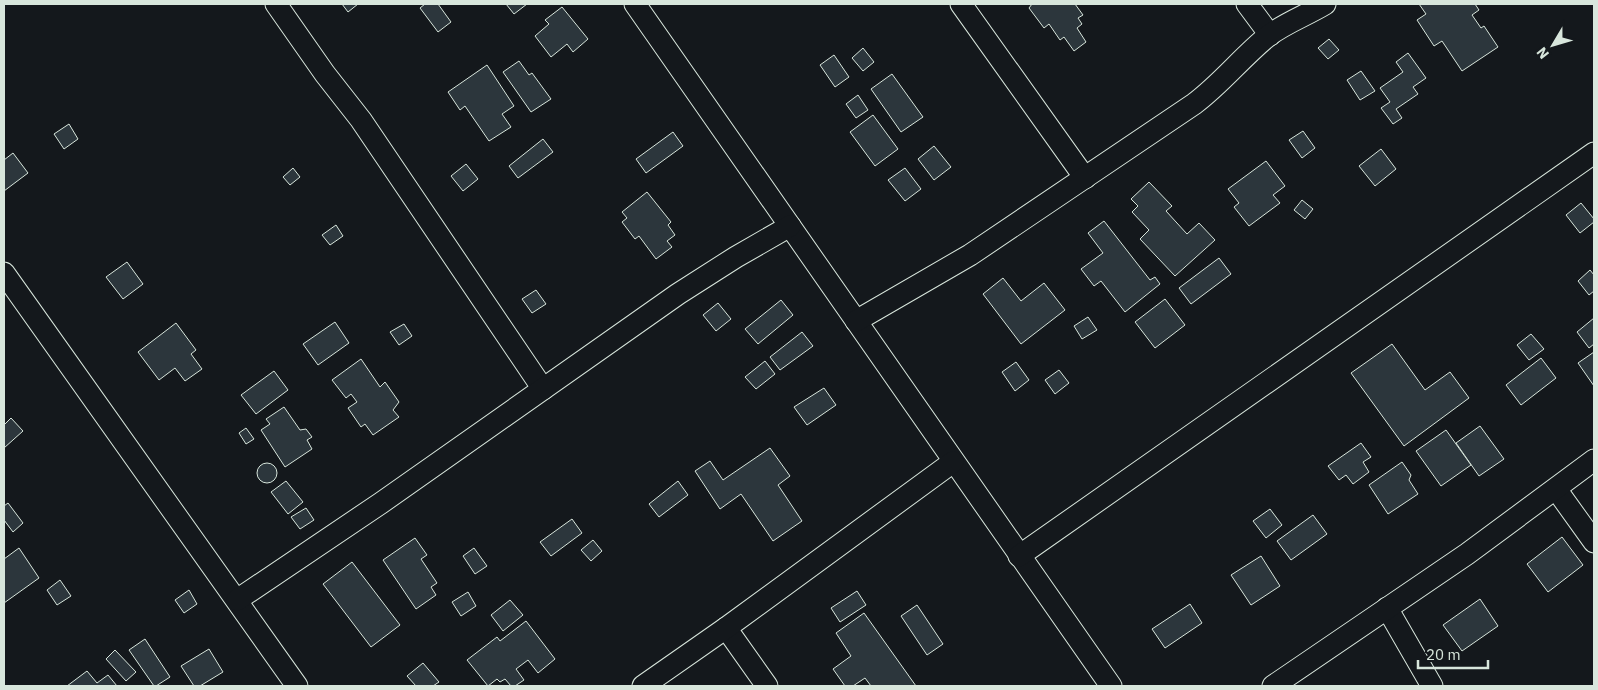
<svg xmlns="http://www.w3.org/2000/svg" width="1598" height="690" font-family="'IBM Plex Sans',sans-serif">
	<style>
		.building { fill: #2c363c; stroke: #d8e6dc }
		.lines { fill: none; stroke-linecap: round; stroke-linejoin: round }
		.minor-casing { stroke: #d8e6dc; stroke-width: 23 }
		.minor { stroke: #14181c; stroke-width: 21 }
	</style>
	<rect width="100%" height="100%" fill="#14181c"/>
	<g class="building">
		<path d="M342 4H358L348 12Z"/>
		<path d="M425 4H438L451 22 438 32 420 8Z"/>
		<path d="M506 4H527L514 14Z"/>
		<path d="M1032 4H1075L1083 15 1078 18 1082 24 1077 28 1086 42 1074 51 1064 37 1060 40 1049 24 1044 28 1029 8Z"/>
		<path d="M1419 4H1475L1479 10 1472 15 1481 28 1484 26 1498 47 1462 71 1442 41 1434 46 1417 20 1426 14Z"/>
		<path d="M562 7 588 39 573 52 567 44 551 57 535 36 549 24 545 20Z"/>
		<path d="M1329 39 1339 50 1328 59 1318 48Z"/>
		<path d="M863 48 874 62 863 71 852 58Z"/>
		<path d="M1408 53 1426 78 1413 87 1418 94 1396 109 1402 118 1393 124 1381 108 1390 102 1380 88 1403 72 1396 62Z"/>
		<path d="M834 55 849 77 835 87 820 65Z"/>
		<path d="M519 61 529 75 532 73 551 99 531 112 503 72Z"/>
		<path d="M487 65 514 106 502 114 511 127 489 141 465 106 460 110 448 92Z"/>
		<path d="M1361 71 1375 91 1360 100 1347 80Z"/>
		<path d="M892 74 923 117 901 132 871 89Z"/>
		<path d="M858 95 868 110 856 118 846 104Z"/>
		<path d="M873 115 898 149 875 166 850 132Z"/>
		<path d="M69 124 78 139 64 149 54 134Z"/>
		<path d="M1303 131 1315 148 1302 158 1289 140Z"/>
		<path d="M673 132 683 146 646 173 636 159Z"/>
		<path d="M543 139 553 152 518 178 509 166Z"/>
		<path d="M934 146 951 167 934 180 918 159Z"/>
		<path d="M1381 149 1396 169 1375 186 1359 166Z"/>
		<path d="M13 153 28 173 4 191V160Z"/>
		<path d="M1266 161 1285 186 1273 195 1280 203 1249 226 1234 207 1239 203 1228 189Z"/>
		<path d="M466 164 478 179 463 191 451 176Z"/>
		<path d="M293 168 300 177 290 185 283 177Z"/>
		<path d="M905 168 921 189 905 201 888 180Z"/>
		<path d="M1149 182 1172 206 1166 211 1187 234 1199 223 1215 240 1175 276 1140 239 1149 230 1132 212 1138 206 1131 199Z"/>
		<path d="M647 192 671 222 668 225 675 235 667 241 672 247 656 259 639 236 635 239 622 222 627 218 622 212Z"/>
		<path d="M1302 200 1313 209 1305 219 1294 210Z"/>
		<path d="M1581 203 1594 219V222L1580 233 1566 215Z"/>
		<path d="M1104 221 1150 280 1155 277 1160 284 1125 312 1101 281 1094 286 1081 269 1103 253 1088 233Z"/>
		<path d="M336 225 343 236 330 245 322 235Z"/>
		<path d="M1219 258 1231 274 1191 304 1179 288Z"/>
		<path d="M127 262 143 284 123 299 106 277Z"/>
		<path d="M1590 270 1594 275V291L1589 295 1578 281Z"/>
		<path d="M1003 278 1021 301 1044 283 1065 310 1021 344 983 294Z"/>
		<path d="M536 290 546 304 532 313 522 299Z"/>
		<path d="M1165 299 1185 325 1155 348 1135 322Z"/>
		<path d="M781 300 793 315 758 344 745 329Z"/>
		<path d="M718 303 731 319 716 331 703 315Z"/>
		<path d="M1088 317 1097 330 1082 339 1074 326Z"/>
		<path d="M1594 318V344L1589 348 1577 332Z"/>
		<path d="M335 322 349 343 318 365 303 344Z"/>
		<path d="M176 323 196 350 191 354 202 369 185 381 175 368 159 380 138 352Z"/>
		<path d="M404 324 412 336 399 345 390 332Z"/>
		<path d="M802 332 813 346 780 370 770 357Z"/>
		<path d="M1531 334 1544 349 1529 360 1517 345Z"/>
		<path d="M1392 344 1425 390 1450 372 1469 398 1404 446 1351 373Z"/>
		<path d="M1594 352V386L1578 363Z"/>
		<path d="M1541 358 1556 378 1521 405 1506 385Z"/>
		<path d="M361 359 380 387 385 382 399 402 393 410 399 417 373 435 365 424 361 427 348 408 357 402 351 394 346 398 332 380Z"/>
		<path d="M765 361 775 374 756 389 745 377Z"/>
		<path d="M1016 362 1029 380 1015 391 1002 372Z"/>
		<path d="M1059 370 1069 383 1055 394 1045 380Z"/>
		<path d="M274 371 288 390 256 414 241 395Z"/>
		<path d="M824 388 836 405 807 425 794 407Z"/>
		<path d="M284 407 300 430 306 429 312 437 307 440 312 449 285 467 261 430 270 424 266 419Z"/>
		<path d="M11 418 23 431 4 448V425Z"/>
		<path d="M1480 426 1504 459 1479 476 1456 443Z"/>
		<path d="M246 428 254 439 246 444 239 433Z"/>
		<path d="M1446 430 1471 465 1441 486 1416 451Z"/>
		<path d="M1361 443 1371 457 1363 462 1369 472 1353 484 1346 475 1339 480 1328 466Z"/>
		<path d="M770 448 790 476 778 485 802 521 773 541 741 494 720 509 695 471 710 461 723 480Z"/>
		<path d="M1402 462 1411 475 1409 480 1418 494 1388 514 1369 485Z"/>
		<circle cx="267" cy="473" r="10"/>
		<path d="M286 481 303 502 288 514 271 492Z"/>
		<path d="M678 481 688 495 659 517 649 504Z"/>
		<path d="M8 503 23 523 13 532 4 520V506Z"/>
		<path d="M306 508 314 520 300 529 291 517Z"/>
		<path d="M1270 509 1282 525 1266 538 1253 521Z"/>
		<path d="M1313 515 1327 534 1291 560 1277 541Z"/>
		<path d="M572 519 582 533 551 556 540 542Z"/>
		<path d="M1562 537 1583 565 1548 592 1527 564Z"/>
		<path d="M415 538 427 555 421 559 437 583 431 587 436 595 416 609 383 560Z"/>
		<path d="M593 540 602 551 591 561 581 550Z"/>
		<path d="M19 548 39 578 4 603V559Z"/>
		<path d="M474 548 487 566 475 574 463 556Z"/>
		<path d="M1261 556 1280 586 1251 605 1231 575Z"/>
		<path d="M352 562 400 625 371 647 323 584Z"/>
		<path d="M60 580 71 596 57 605 47 590Z"/>
		<path d="M189 590 197 604 184 613 175 600Z"/>
		<path d="M857 591 866 605 840 622 831 608Z"/>
		<path d="M468 592 476 606 461 616 452 602Z"/>
		<path d="M1480 599 1498 626 1462 651 1443 625Z"/>
		<path d="M510 600 523 615 503 631 491 615Z"/>
		<path d="M1190 604 1202 623 1165 648 1152 629Z"/>
		<path d="M917 605 943 644 927 655 901 616Z"/>
		<path d="M864 613 916 686H871L865 678 853 686H845L833 669 851 656 836 633Z"/>
		<path d="M526 621 555 659 538 673 528 660 516 669 524 680 515 686H511L505 679 500 682 497 679 488 686 467 660 497 637 500 641Z"/>
		<path d="M145 639 170 677 156 686H154L129 650Z"/>
		<path d="M209 649 223 672 200 686H194L181 666Z"/>
		<path d="M115 650 136 672 126 681 106 659Z"/>
		<path d="M423 663 439 682 433 686H416L407 676Z"/>
		<path d="M87 671 97 683 108 675 117 686H67Z"/>
	</g>
	<g class="lines">
		<defs>
			<g id="minor">
				<path d="M276 4 325 74 361 120 543 389"/>
				<path d="M635 4 1111 686"/>
				<path d="M961 4 1085 178"/>
				<path d="M1247 4 1270 35"/>
				<path d="M4 273 297 686"/>
				<path d="M856 321 970 255 1194 104C1221 84 1242 57 1268 36 1285 23 1307 15 1325 4"/>
				<path d="M1556 489 1594 542"/>
				<path d="M1019 556 1594 153"/>
				<path d="M237 600 381 503 678 294 736 257 790 226"/>
				<path d="M1387 608 1432 686"/>
				<path d="M726 628 767 686"/>
				<path d="M643 686 726 628 953 462"/>
				<path d="M1273 686 1467 554 1594 460"/>
			</g>
		</defs>
		<use href="#minor" class="minor-casing"/>
		<use href="#minor" class="minor"/>
	</g>
	<rect width="1598" height="690" fill="none" stroke="#d8e6dc" stroke-width="10"/>
	<g transform="translate(1553 45) rotate(232)" stroke="#14181c" stroke-width="4" paint-order="stroke">
	<path d="M0-4L9 19L0 12L-9 19Z" fill="#d8e6dc"/>
	<text y="-8" font-size="14" font-weight="bold" text-anchor="middle" fill="#d8e6dc">N</text>
	</g>
	<path d="M1418 660v8h70v-8" fill="none" stroke="#d8e6dc" stroke-width="2.5"/>
	<text x="1426" y="660" font-size="15" fill="#d8e6dc" stroke="#14181c" stroke-width="4" paint-order="stroke">20 m</text>
</svg>
